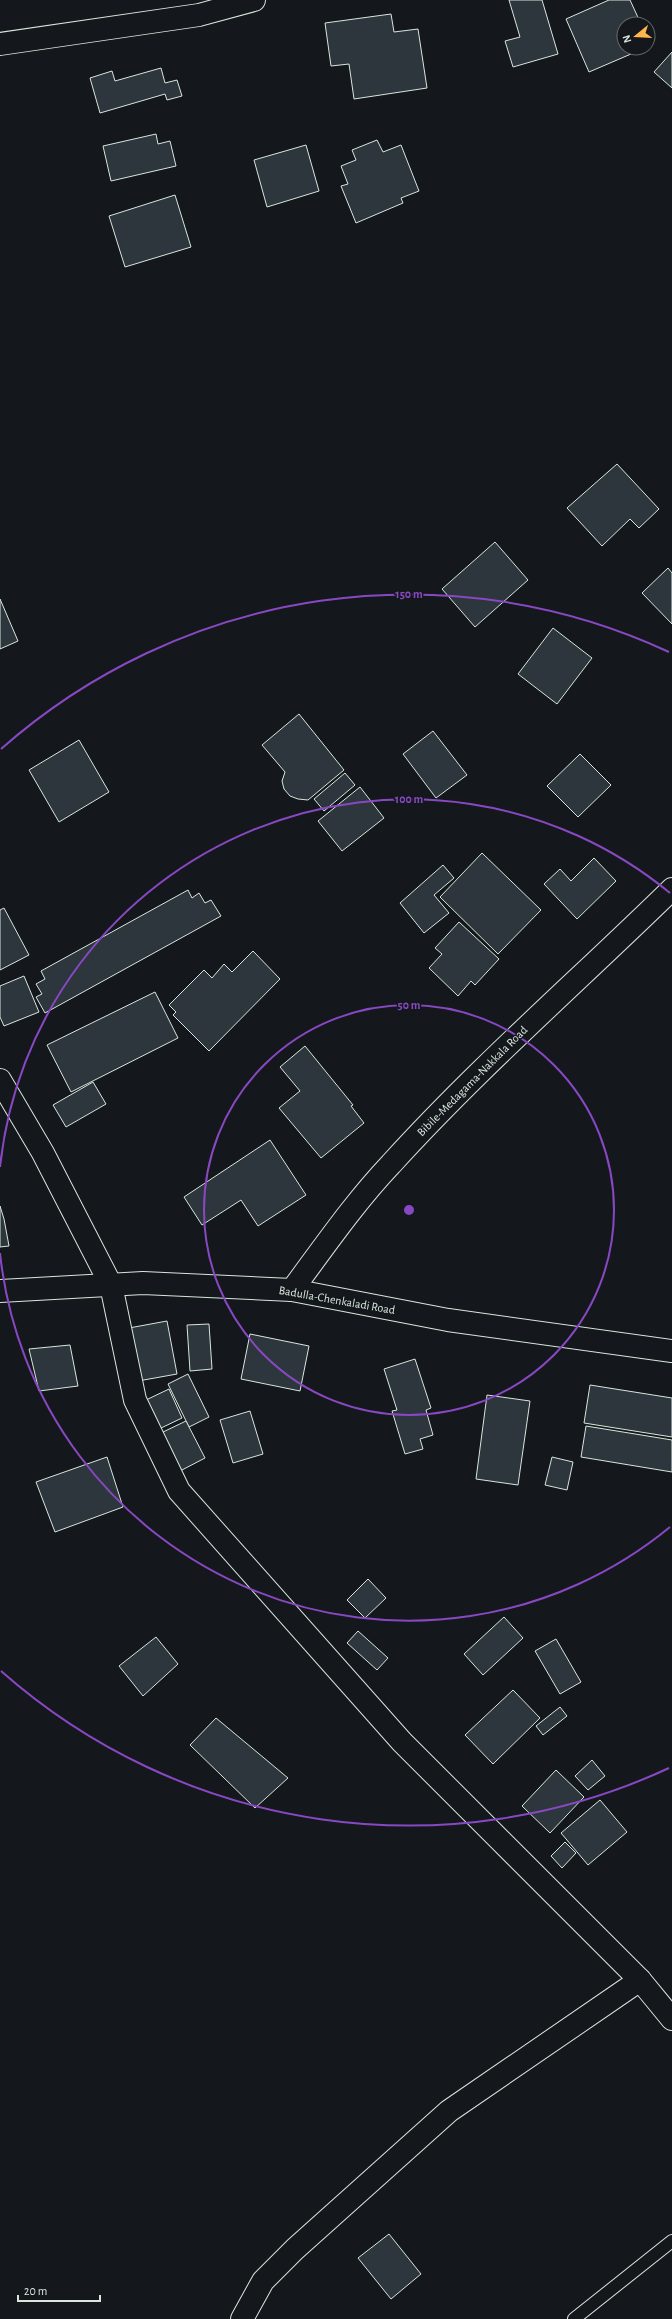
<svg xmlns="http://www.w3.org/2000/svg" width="672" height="2319" font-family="'Alegreya Sans',sans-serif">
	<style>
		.building { fill: #2c363c; stroke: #d8e6dc }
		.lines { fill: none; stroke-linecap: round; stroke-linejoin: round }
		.lane-casing { stroke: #d8e6dc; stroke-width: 14 }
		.street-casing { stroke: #d8e6dc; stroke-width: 24 }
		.secondary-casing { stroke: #d8e6dc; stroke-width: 24 }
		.primary-casing { stroke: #d8e6dc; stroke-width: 24 }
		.highway-casing { stroke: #d8e6dc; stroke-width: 24 }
		.lane { stroke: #14181c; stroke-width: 12 }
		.street { stroke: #14181c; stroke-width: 22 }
		.secondary { stroke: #14181c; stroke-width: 22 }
		.primary { stroke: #14181c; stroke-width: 22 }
		.highway { stroke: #14181c; stroke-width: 22 }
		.ring { fill: none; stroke: #8948c3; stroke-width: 2 }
		.labels { text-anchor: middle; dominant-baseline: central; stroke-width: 3; stroke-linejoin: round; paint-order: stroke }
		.street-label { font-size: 12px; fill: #d8e6dc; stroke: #14181c }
		.centre { fill: #8948c3; stroke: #14181c; stroke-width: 2 }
		.ring-label { font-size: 12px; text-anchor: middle; font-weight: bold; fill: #8948c3; stroke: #14181c; stroke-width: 3; stroke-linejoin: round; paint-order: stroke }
	</style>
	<rect width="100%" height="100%" fill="#14181c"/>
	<g class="building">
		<path d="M509 0H542L558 54 513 67 505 41 520 37Z"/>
		<path d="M609 0H630L641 24H624V48H645L589 72 566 19Z"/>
		<path d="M391 14 394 32 418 29 427 88 354 99 349 64 331 66 325 23Z"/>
		<path d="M672 52V88L654 72Z"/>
		<path d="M161 68 165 83 177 80 182 96 167 100 165 94 100 113 90 78 112 71 115 81Z"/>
		<path d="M156 134 158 144 170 141 176 166 111 181 103 146Z"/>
		<path d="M377 140 383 152 401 145 419 191 401 198 403 203 356 223 341 186 348 184 341 166 356 160 352 150Z"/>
		<path d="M306 145 319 191 267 207 254 160Z"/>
		<path d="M175 195 191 247 125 267 109 216Z"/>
		<path d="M617 464 659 509 639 528 630 519 602 546 567 508Z"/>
		<path d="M495 542 528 580 475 627 442 589Z"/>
		<path d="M668 568 672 573V624L642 593Z"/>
		<path d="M0 599 18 641 0 649Z"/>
		<path d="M553 628 592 658 557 704 518 674Z"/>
		<path d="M299 714 344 770 308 800 298 799 290 796 284 789 282 781 285 772 262 745Z"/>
		<path d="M433 731 467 775 436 798 403 754Z"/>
		<path d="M79 740 109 792 59 822 29 770Z"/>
		<path d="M580 754 611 785 578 817 547 786Z"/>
		<path d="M345 773 355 785 324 811 314 799Z"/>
		<path d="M360 787 384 818 342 851 318 821Z"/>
		<path d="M482 853 541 910 498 954 440 897Z"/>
		<path d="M594 858 616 881 577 919 544 884 560 869 571 881Z"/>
		<path d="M443 865 454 878 434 895 449 913 424 933 400 903Z"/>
		<path d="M188 890 192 898 199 893 205 903 211 900 221 916 45 1013 36 997 42 994 36 984 45 979 41 971Z"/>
		<path d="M4 908 29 955 0 970V910Z"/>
		<path d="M459 922 499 959 475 985 471 981 458 996 429 968 442 954 435 948Z"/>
		<path d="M253 951 280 979 209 1051 173 1015 176 1012 169 1005 204 970 212 978 224 964 232 972Z"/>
		<path d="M24 976 39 1012 4 1026 0 1017V986Z"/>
		<path d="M155 992 178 1038 71 1092 47 1045Z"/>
		<path d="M305 1046 353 1105 351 1106 364 1123 321 1158 279 1108 300 1091 280 1067Z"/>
		<path d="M93 1082 106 1104 66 1127 53 1105Z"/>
		<path d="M270 1140 306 1195 258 1226 241 1200 202 1225 184 1197Z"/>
		<path d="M0 1206 4 1219 9 1246 0 1247Z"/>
		<path d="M167 1321 177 1374 138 1381 129 1328Z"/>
		<path d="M209 1324 212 1369 190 1371 187 1325Z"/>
		<path d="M250 1334 309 1346 300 1391 241 1379Z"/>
		<path d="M70 1345 78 1386 39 1391 29 1349Z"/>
		<path d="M415 1359 431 1408 426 1410 433 1435 420 1439 423 1449 405 1454 392 1411 397 1410 384 1369Z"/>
		<path d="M188 1374 209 1417 189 1427 168 1384Z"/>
		<path d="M590 1385 672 1398V1437L584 1423Z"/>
		<path d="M169 1389 182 1418 159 1429 146 1400Z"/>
		<path d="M487 1395 530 1401 518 1485 476 1479Z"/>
		<path d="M250 1411 263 1454 233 1463 220 1420Z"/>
		<path d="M186 1421 205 1458 180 1471 161 1433Z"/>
		<path d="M586 1426 672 1440V1472L581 1457Z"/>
		<path d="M107 1457 123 1507 55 1532 36 1482Z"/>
		<path d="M552 1457 573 1462 567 1490 545 1485Z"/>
		<path d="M368 1579 386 1598 365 1618 347 1600Z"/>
		<path d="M504 1617 523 1638 483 1675 464 1654Z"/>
		<path d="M358 1631 388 1658 377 1670 347 1643Z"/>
		<path d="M156 1637 178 1664 143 1696 119 1666Z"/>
		<path d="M556 1639 581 1682 560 1694 535 1651Z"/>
		<path d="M513 1690 540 1718 493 1764 465 1735Z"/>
		<path d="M560 1707 567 1716 543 1735 536 1726Z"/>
		<path d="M216 1718 288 1778 255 1808 190 1745Z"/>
		<path d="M592 1760 605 1776 588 1790 575 1776Z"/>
		<path d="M556 1770 584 1797 550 1833 522 1806Z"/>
		<path d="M600 1800 627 1832 588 1865 561 1833Z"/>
		<path d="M565 1842 576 1853 562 1868 551 1856Z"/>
		<path d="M389 2234 421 2274 391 2299 358 2258Z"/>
	</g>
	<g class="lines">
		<defs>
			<path id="lane" d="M574 2319 672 2241"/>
			<g id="street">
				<path d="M0 44 199 15 254 0"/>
				<path d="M242 2319 263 2281 295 2249 449 2111 640 1980"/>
			</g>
			<path id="secondary" d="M111 1285 135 1400 179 1491 402 1742 640 1980 672 2019"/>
			<g id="primary">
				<path d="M0 1080 43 1153 111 1285"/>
				<path d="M292 1290C324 1247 354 1203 391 1164 479 1067 578 981 672 889"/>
			</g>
			<path id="highway" d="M0 1291 143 1283 292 1290 448 1320 672 1351"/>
		</defs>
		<use href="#lane" class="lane-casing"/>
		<use href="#street" class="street-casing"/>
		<use href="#secondary" class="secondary-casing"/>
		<use href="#primary" class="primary-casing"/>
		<use href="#highway" class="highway-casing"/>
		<use href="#lane" class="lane"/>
		<use href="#street" class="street"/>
		<use href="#secondary" class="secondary"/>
		<use href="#primary" class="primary"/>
		<use href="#highway" class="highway"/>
	</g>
	<g class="ring">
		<circle cx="409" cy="1210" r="205"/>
		<path d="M670 1527A411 411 0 0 1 0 1253M0 1167A411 411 0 0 1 670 893"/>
		<path d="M669 1768A616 616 0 0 1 1 1671M1 749A616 616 0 0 1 669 652"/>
	</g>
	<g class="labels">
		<g class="street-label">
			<text transform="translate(472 1081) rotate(-45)">Bibile-Medagama-Nakkala Road</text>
			<text transform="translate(337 1300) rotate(10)">Badulla-Chenkaladi Road</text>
		</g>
	</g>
	<circle cx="409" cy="1210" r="6" class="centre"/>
	<g class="ring-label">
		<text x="409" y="598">150 m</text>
		<text x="409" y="803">100 m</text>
		<text x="409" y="1009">50 m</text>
	</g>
	<g transform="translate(636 36) rotate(252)"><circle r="19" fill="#14181c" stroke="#626a69"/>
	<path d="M0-3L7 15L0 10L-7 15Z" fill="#ffb74d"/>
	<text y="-6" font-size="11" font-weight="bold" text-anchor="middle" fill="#d8e6dc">N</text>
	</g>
	<path d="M18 2295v6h82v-6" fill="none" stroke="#d8e6dc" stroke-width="2"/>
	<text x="24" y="2295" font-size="12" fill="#d8e6dc" stroke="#14181c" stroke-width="3" paint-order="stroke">20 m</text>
</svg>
